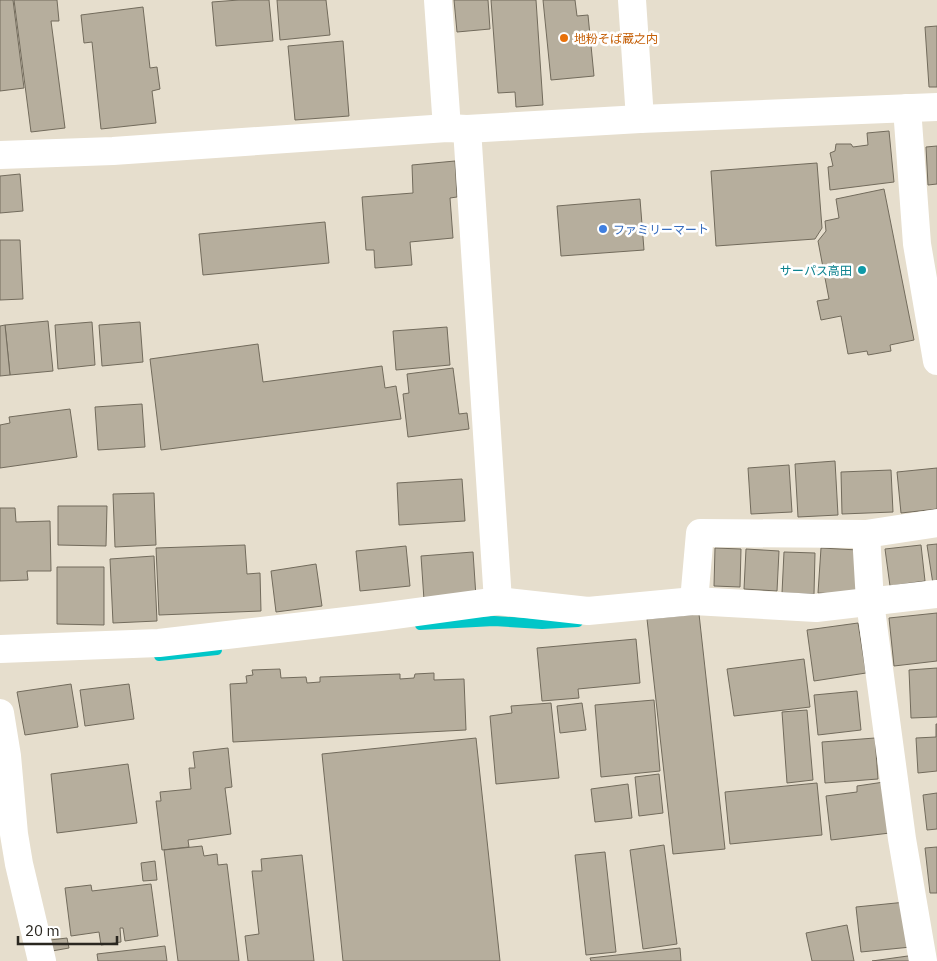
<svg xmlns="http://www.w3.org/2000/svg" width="937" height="961" font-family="'IBM Plex Sans','Noto Sans JP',sans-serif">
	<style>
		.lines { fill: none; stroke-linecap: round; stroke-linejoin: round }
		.stream { stroke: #00c6c8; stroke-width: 10 }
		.building { fill: #b6ae9d; stroke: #726b5c }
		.minor { stroke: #fff; stroke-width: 28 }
		.food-dot { fill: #e8710a; stroke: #fff; stroke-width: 2 }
		.shop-dot { fill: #3f7fe0; stroke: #fff; stroke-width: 2 }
		.culture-dot { fill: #0f9aa8; stroke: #fff; stroke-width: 2 }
		.labels { text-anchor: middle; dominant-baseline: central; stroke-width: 5; stroke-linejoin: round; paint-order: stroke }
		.food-label { font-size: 12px; fill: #c56008; stroke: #fff; text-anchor: start }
		.shop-label { font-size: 12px; fill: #366cbe; stroke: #fff; text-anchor: start }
		.culture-label { font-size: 12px; fill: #0d838f; stroke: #fff; text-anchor: end }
	</style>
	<rect width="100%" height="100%" fill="#e6decd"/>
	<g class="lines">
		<g class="stream">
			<path d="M420 625 494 621 542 624 578 622"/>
			<path d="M159 656 217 650"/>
		</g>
	</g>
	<g class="building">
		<path d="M0 0H13L24 88 0 91Z"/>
		<path d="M14 0H57L59 21H51L65 128 31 132Z"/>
		<path d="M239 0H269L273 41 216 46 212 2Z"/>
		<path d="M277 0H326L330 35 280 40Z"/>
		<path d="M454 0H488L490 29 457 32Z"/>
		<path d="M491 0H536L543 105 516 107 515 92 498 93Z"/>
		<path d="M543 0H575L577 16 588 15 594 76 551 80Z"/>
		<path d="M143 7 150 68 157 67 160 89 152 91 156 123 101 129 92 42 84 43 81 15Z"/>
		<path d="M937 26V87H929L925 27Z"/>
		<path d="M343 41 349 116 295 120 288 46Z"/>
		<path d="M889 131 894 182 830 190 828 167 833 166 830 153 835 151 836 144H851L853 147 868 145 867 133Z"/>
		<path d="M937 146V184L928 185 926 147Z"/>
		<path d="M455 161 457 197 450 198 453 238 410 242 412 265 375 268 374 250H366L362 197 413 193 412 165Z"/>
		<path d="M817 163 822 228 815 239 716 246 711 171Z"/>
		<path d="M20 174 23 211 0 213V176Z"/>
		<path d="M884 189 914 340 890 345 891 351 868 355 867 351 848 354 841 316 821 320 817 301 829 299 818 241 826 231 825 221 839 218 836 199Z"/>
		<path d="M640 199 644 250 561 256 557 206Z"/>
		<path d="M325 222 329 263 203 275 199 234Z"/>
		<path d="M0 240H20L23 299 0 300Z"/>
		<path d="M48 321 53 371 10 375 5 325Z"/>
		<path d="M92 322 95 365 58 369 55 325Z"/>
		<path d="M140 322 143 362 102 366 99 325Z"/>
		<path d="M5 325 10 375 0 376V326Z"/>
		<path d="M447 327 450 365 396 370 393 331Z"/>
		<path d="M258 344 263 382 382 366 385 388 396 386 401 419 161 450 150 359Z"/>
		<path d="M453 368 459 414 467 413 469 429 408 437 403 394 409 393 407 374Z"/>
		<path d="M142 404 145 447 98 450 95 407Z"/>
		<path d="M70 409 77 457 0 468V425L10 423 9 417Z"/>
		<path d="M835 461 838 515 798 517 795 464Z"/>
		<path d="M789 465 792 512 751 514 748 468Z"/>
		<path d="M937 468V509L901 513 897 472Z"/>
		<path d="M891 470 893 512 842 514 841 472Z"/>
		<path d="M462 479 465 521 399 525 397 483Z"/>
		<path d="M154 493 156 545 115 547 113 494Z"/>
		<path d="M58 506H107L106 546 58 545Z"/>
		<path d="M0 508H15L16 522 50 521 51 571H27L28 580 0 581Z"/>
		<path d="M937 544V584H933L927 545Z"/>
		<path d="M245 545 247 574 260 573 261 611 159 615 156 548Z"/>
		<path d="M921 545 925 581 890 586 885 549Z"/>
		<path d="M406 546 410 586 360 591 356 551Z"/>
		<path d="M715 548 741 549 740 587 714 586Z"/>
		<path d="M821 548 858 550 856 595 818 593Z"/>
		<path d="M746 549 779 551 777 591 744 589Z"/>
		<path d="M473 552 476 597 424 600 421 556Z"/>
		<path d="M784 552 815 553 814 594 782 593Z"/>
		<path d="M154 556 157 621 113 623 110 559Z"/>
		<path d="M316 564 322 606 276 612 271 571Z"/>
		<path d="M57 567H104V625L57 624Z"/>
		<path d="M937 613V661L894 666 889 618Z"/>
		<path d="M699 614 725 849 673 854 647 619Z"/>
		<path d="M858 623 866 673 814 681 807 630Z"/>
		<path d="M636 639 640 683 578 689 579 698 542 701 537 648Z"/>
		<path d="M804 659 810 707 734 716 727 669Z"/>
		<path d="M937 668V717L911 718 909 670Z"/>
		<path d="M280 669 281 678 306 677 307 683 320 682V677L400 674V679L414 678 415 674 434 673V680L464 679 466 730 233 742 230 684 247 683 246 676 253 675 252 670Z"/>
		<path d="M71 684 78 727 25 735 17 692Z"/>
		<path d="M129 684 134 719 85 726 80 690Z"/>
		<path d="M857 691 861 730 818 735 814 695Z"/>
		<path d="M654 700 660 771 601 777 595 705Z"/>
		<path d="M551 703 559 778 496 784 490 716 512 713 511 706Z"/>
		<path d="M582 703 586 730 560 733 557 706Z"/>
		<path d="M807 710 813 780 787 783 782 712Z"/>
		<path d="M936 724H937V771L918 773 916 738 936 737Z"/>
		<path d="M476 738 500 961H343L322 754Z"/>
		<path d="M875 738 878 779 825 783 822 742Z"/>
		<path d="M228 748 232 787 225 788 231 834 188 840 189 847 162 850 156 801H161L160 792 191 789 189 768H195L193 752Z"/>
		<path d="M128 764 137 823 57 833 51 774Z"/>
		<path d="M659 774 663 813 639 816 635 777Z"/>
		<path d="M884 782 890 833 831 840 826 796 857 792V786Z"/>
		<path d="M817 783 822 835 730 844 725 792Z"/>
		<path d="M628 784 632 818 595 822 591 789Z"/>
		<path d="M937 793V829L927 830 923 795Z"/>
		<path d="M664 845 677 944 643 949 630 850Z"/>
		<path d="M202 846 204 856 217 854 218 865 227 864 239 961H178L164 850Z"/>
		<path d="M937 847V893H930L925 848Z"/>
		<path d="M605 852 616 952 586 955 575 855Z"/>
		<path d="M302 855 314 961H248L245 936 259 934 252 871H262L261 859Z"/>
		<path d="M155 861 157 880 143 881 141 863Z"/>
		<path d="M151 884 158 936 125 941 123 928H120L121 942 101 945 99 932 71 936 65 888 91 885 92 891Z"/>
		<path d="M906 902 911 947 861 952 856 907Z"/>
		<path d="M847 925 854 961H812L806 933Z"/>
		<path d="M67 938 69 948 52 951 50 940Z"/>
		<path d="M165 946 167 961H98L97 954Z"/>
		<path d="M680 948 681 961H591L590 958Z"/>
		<path d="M915 955 916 961H872Z"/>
	</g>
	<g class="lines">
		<g class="minor">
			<path d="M438 0 447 128"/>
			<path d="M632 0 640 119"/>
			<path d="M907 108 917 244 937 361"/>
			<path d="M467 129 498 601"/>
			<path d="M0 155 113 151 447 128 467 129 640 119 937 107"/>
			<path d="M866 534 870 602 902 839 923 961"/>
			<path d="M694 601 700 533 866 534 937 523"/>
			<path d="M0 649 159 643 380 617 498 601 588 611 694 601 816 608 937 594"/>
			<path d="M0 713 7 756 14 834 19 864 42 961"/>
		</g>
	</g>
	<circle class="food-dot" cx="564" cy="38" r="5"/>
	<circle class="shop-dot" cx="603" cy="229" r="5"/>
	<circle class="culture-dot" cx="862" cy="270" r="5"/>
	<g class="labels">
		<g class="food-label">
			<text x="574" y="38">地粉そば蔵之内</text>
		</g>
		<g class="shop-label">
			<text x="613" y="229">ファミリーマート</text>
		</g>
		<g class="culture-label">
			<text x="852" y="270">サーパス高田</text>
		</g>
	</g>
	<path d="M18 936v8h99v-8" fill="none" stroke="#2a2720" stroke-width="2.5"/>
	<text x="25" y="936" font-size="15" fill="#2a2720" stroke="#ffffff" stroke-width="4" paint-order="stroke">20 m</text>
</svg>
